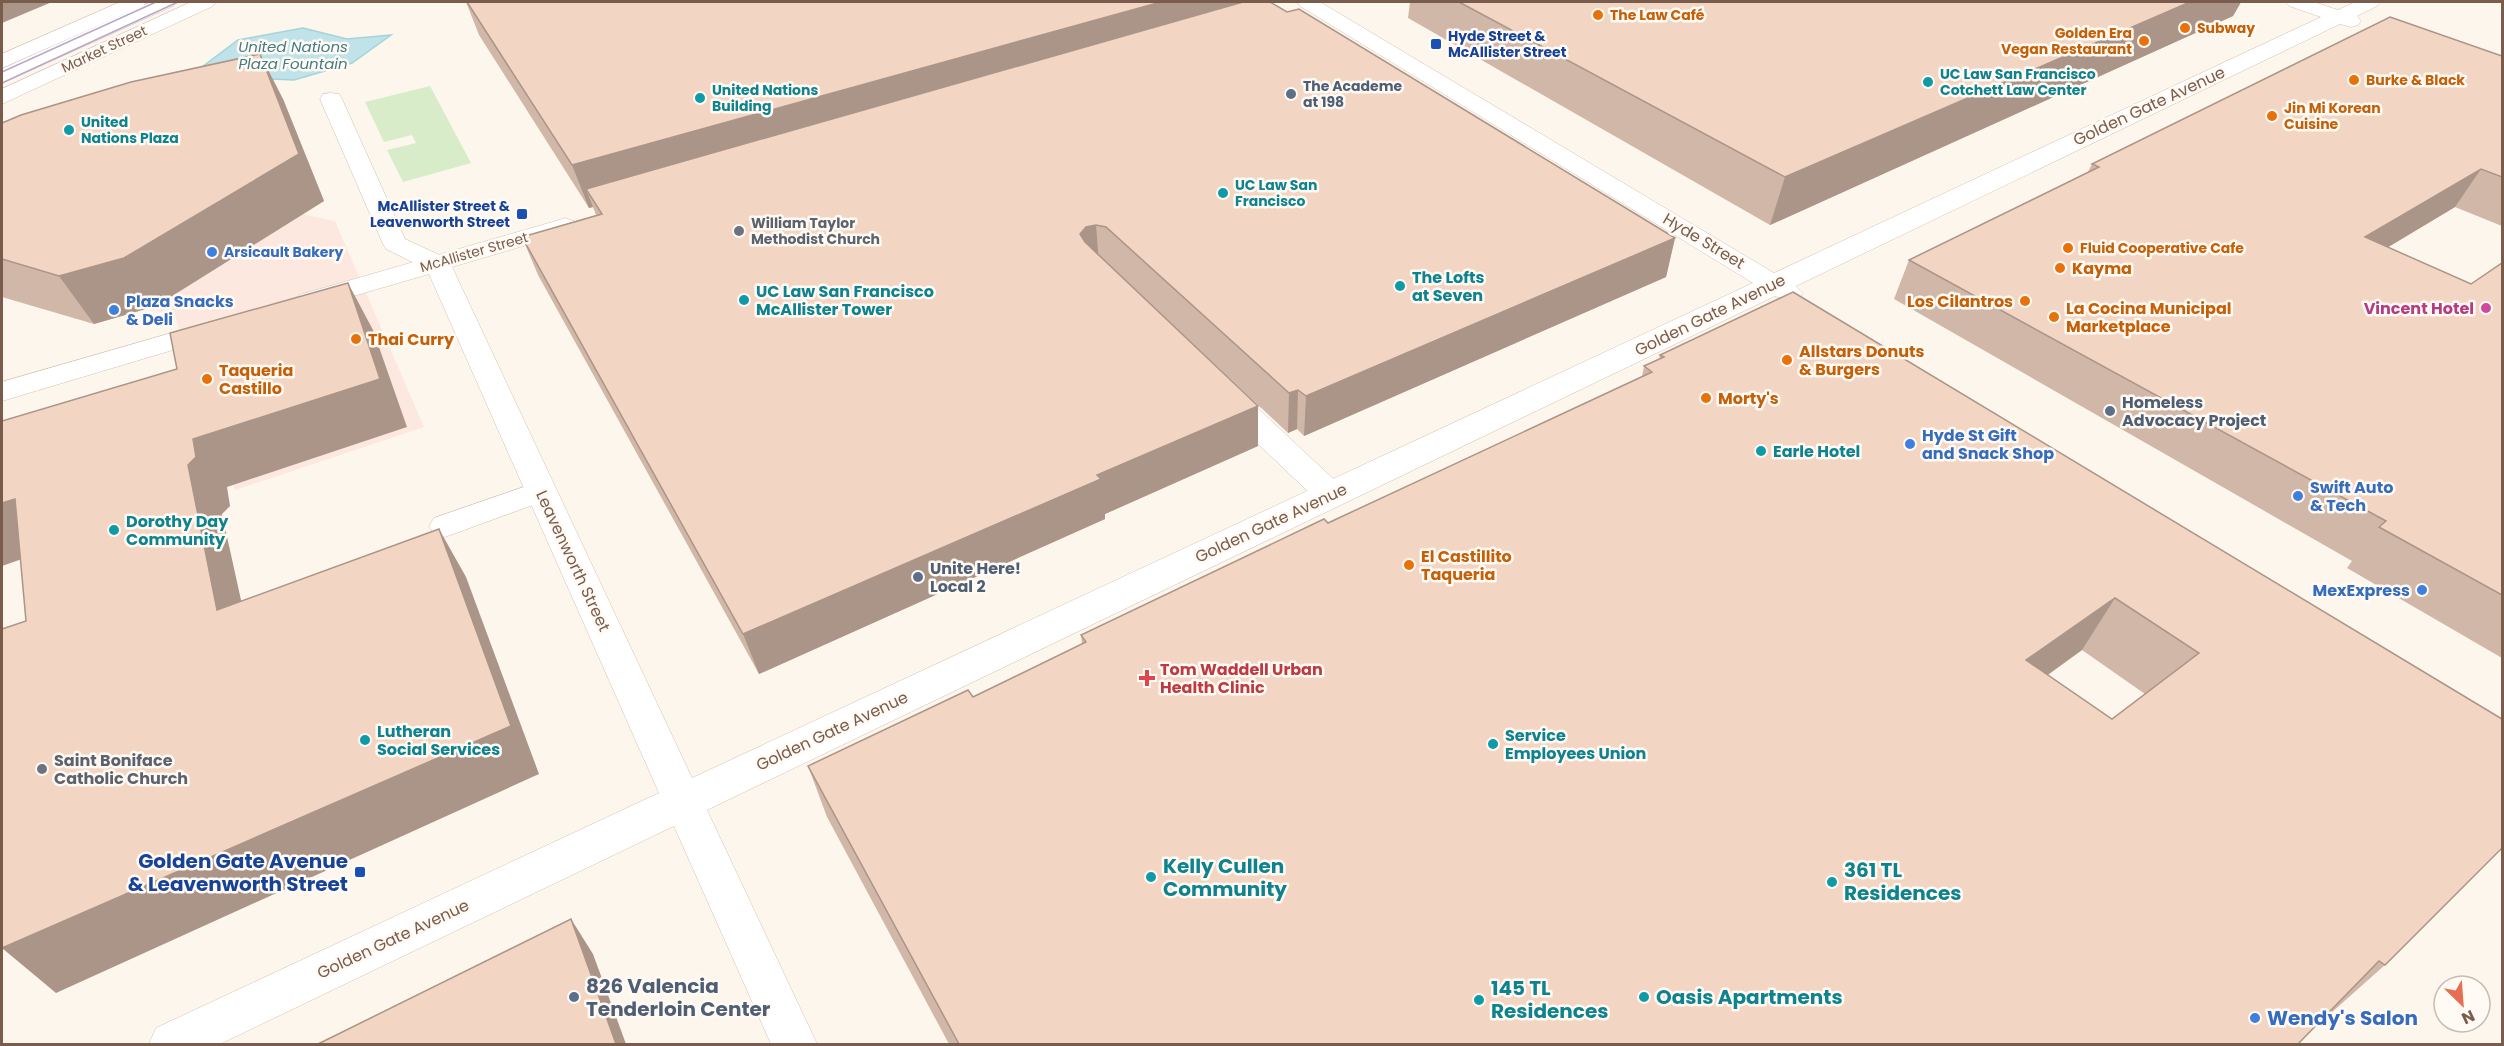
<svg xmlns="http://www.w3.org/2000/svg" width="2504" height="1046" font-family="Poppins,sans-serif">
	<style>
		.commercial { fill: #fde8e0 }
		.green { fill: #d8ecc9 }
		.water { fill: #bfe3e8; stroke: #a5d3da; stroke-width: 1.5 }
		.lines { fill: none; stroke-linecap: round; stroke-linejoin: round }
		.lane-casing { stroke: #d1beb0; stroke-width: 1 }
		.street-casing { stroke: #d1beb0; stroke-width: 1 }
		.secondary-casing { stroke: #d6c0b0; stroke-width: 1 }
		.lane { fill: #fff; fill-rule: evenodd }
		.street { fill: #fff; fill-rule: evenodd }
		.secondary { fill: #fff; fill-rule: evenodd }
		.tram { stroke: #b9a8c9; stroke-width: 1.5 }
		.wall { fill: #d1b7a8; fill-rule: evenodd }
		.shaded-wall { fill: #aa9588 }
		.building { fill: #f3d5c3; stroke: #aa9588; stroke-width: 1.5; fill-rule: evenodd }
		.food-dot { fill: #e8710a; stroke: #fffaf3; stroke-width: 2 }
		.transit-dot { fill: #1a4fb4; stroke: #fffaf3; stroke-width: 2 }
		.culture-dot { fill: #0f9aa8; stroke: #fffaf3; stroke-width: 2 }
		.service-dot { fill: #5c6f8a; stroke: #fffaf3; stroke-width: 2 }
		.worship-dot { fill: #6b7280; stroke: #fffaf3; stroke-width: 2 }
		.shop-dot { fill: #3f7fe0; stroke: #fffaf3; stroke-width: 2 }
		.hotel-dot { fill: #d1479c; stroke: #fffaf3; stroke-width: 2 }
		.health-dot { fill: #e0444e; stroke: #fffaf3; stroke-width: 2 }
		.labels { text-anchor: middle; dominant-baseline: central; stroke-width: 5; stroke-linejoin: round; paint-order: stroke }
		.far-food-label { font-size: 14px; font-weight: bold; fill: #c56008; stroke: #fffaf3; text-anchor: start }
		.far-transit-label { font-size: 14px; font-weight: bold; fill: #164399; stroke: #fffaf3; text-anchor: start }
		.far-street-label { font-size: 14px; fill: #7a5c4d; stroke: #fffaf3 }
		.far-culture-label { font-size: 14px; font-weight: bold; fill: #0d838f; stroke: #fffaf3; text-anchor: start }
		.far-service-label { font-size: 14px; font-weight: bold; fill: #4e5e75; stroke: #fffaf3; text-anchor: start }
		.far-worship-label { font-size: 14px; font-weight: bold; fill: #5b616d; stroke: #fffaf3; text-anchor: start }
		.far-shop-label { font-size: 14px; font-weight: bold; fill: #366cbe; stroke: #fffaf3; text-anchor: start }
		.far-water-label { font-size: 15px; font-style: italic; fill: #437c86; stroke: #fffaf3 }
		.street-label { font-size: 16px; fill: #7a5c4d; stroke: #fffaf3 }
		.food-label { font-size: 16px; font-weight: bold; fill: #c56008; stroke: #fffaf3; text-anchor: start }
		.culture-label { font-size: 16px; font-weight: bold; fill: #0d838f; stroke: #fffaf3; text-anchor: start }
		.shop-label { font-size: 16px; font-weight: bold; fill: #366cbe; stroke: #fffaf3; text-anchor: start }
		.hotel-label { font-size: 16px; font-weight: bold; fill: #b23c85; stroke: #fffaf3; text-anchor: end }
		.service-label { font-size: 16px; font-weight: bold; fill: #4e5e75; stroke: #fffaf3; text-anchor: start }
		.health-label { font-size: 16px; font-weight: bold; fill: #be3a42; stroke: #fffaf3; text-anchor: start }
		.worship-label { font-size: 16px; font-weight: bold; fill: #5b616d; stroke: #fffaf3; text-anchor: start }
		.near-transit-label { font-size: 20px; font-weight: bold; fill: #164399; stroke: #fffaf3; text-anchor: end }
		.near-culture-label { font-size: 20px; font-weight: bold; fill: #0d838f; stroke: #fffaf3; text-anchor: start }
		.near-service-label { font-size: 20px; font-weight: bold; fill: #4e5e75; stroke: #fffaf3; text-anchor: start }
		.near-shop-label { font-size: 20px; font-weight: bold; fill: #366cbe; stroke: #fffaf3; text-anchor: start }
	</style>
	<rect width="100%" height="100%" fill="#fdf6ec"/>
	<path class="commercial" d="M166 185 335 221 424 427 235 490 195 383 175 315 2 278Z"/>
	<path class="green" d="M430 86 471 163 403 182 387 150 416 143 412 135 384 142 365 102Z"/>
	<path class="water" d="M303 28 347 39 391 35 352 63 294 80 248 78 186 79 238 40Z"/>
	<g class="lines">
		<defs>
			<g id="lane">
				<path d="M151 2H176L173 6 2 83V69Z"/>
				<path d="M331 93 339 94 342 99 405 239 446 258 450 263 446 268C426 273 404 257 386 249L383 244 320 99 323 94Z"/>
				<path d="M541 481 552 484 556 491 552 498 445 537 434 534 429 526 434 518Z"/>
			</g>
			<path id="street" d="M1225 386 1236 388 1341 486 1346 494 1341 502 1330 505 1319 502 1214 402 1210 395 1214 388Z"/>
			<g id="secondary">
				<path d="M120 2H146L143 6 2 68V54Z"/>
				<path d="M191 2H216L213 6 2 104V89Z"/>
				<path d="M1297 2H1320L1774 273 2321 17 2289 6 2286 2H2314L2338 10 2355 2H2380L2377 6 2357 16 2361 21 2358 25 2351 27 2340 24 1796 286 1803 293 1799 299 1789 301 1775 296 707 810 817 1044H771L674 826 220 1044H149L156 1028 659 793 429 274 309 309 299 307 295 301 299 295 556 221 565 218 574 221 578 226 574 231 452 267 692 778 1753 283 1300 6Z"/>
				<path d="M213 321 223 323 227 329 223 335 2 401V382Z"/>
			</g>
		</defs>
		<use href="#lane" class="lane-casing"/>
		<use href="#street" class="street-casing"/>
		<use href="#secondary" class="secondary-casing"/>
		<use href="#lane" class="lane"/>
		<use href="#street" class="street"/>
		<use href="#secondary" class="secondary"/>
		<g class="tram">
			<path d="M2 72 156 2"/>
			<path d="M2 83 178 2"/>
		</g>
	</g>
	<g class="wall">
		<path d="M466 2H1270L1675 238 1666 277 1304 436 1297 429 1288 433 1109 265 1258 446 1105 514V519L759 674 538 275 522 237 596 215 593 207 589 208 479 35Z"/>
		<path d="M1410 2H2241L2233 16 1770 225 1408 18Z"/>
		<path d="M2502 56V226L2455 207 2388 247 2471 284 2502 263V658L2347 568 2352 561 1894 299 1909 260 2088 172 2092 164Z"/>
		<path d="M283 99 324 201 156 306 94 324 2 297V123Z"/>
		<path d="M1660 355 2502 719 2385 965 2331 1013 2330 1012 2298 1044H949L827 817 808 766 973 697 1082 644 1081 635 1328 523 1642 377 1644 366 1659 359ZM2082 650 2145 694 2112 719 2048 675Z"/>
	</g>
	<g class="shaded-wall">
		<path d="M2 2H52L2 23Z"/>
		<path d="M1161 2H1242L586 189 593 207 589 208 572 165Z"/>
		<path d="M2190 2H2241L2233 16 1770 225 1785 177Z"/>
		<path d="M260 54 283 99 324 201 156 306 94 324 59 276Z"/>
		<path d="M2481 169 2455 207 2340 276 2365 237Z"/>
		<path d="M1096 225 1099 263 1090 265 1080 234 1086 227Z"/>
		<path d="M1675 238 1666 277 1304 436 1306 396Z"/>
		<path d="M348 283 373 330 407 427 227 487 230 506 222 514 254 659 217 610 188 465 193 439Z"/>
		<path d="M1298 390 1297 429 1288 433 1289 393Z"/>
		<path d="M1258 406V446L1105 514V519L759 674 743 634 1097 475Z"/>
		<path d="M15 499 56 547 2 566V503Z"/>
		<path d="M439 529 466 577 539 774 56 993 2 948Z"/>
		<path d="M2115 598 2082 650 1995 712 2026 660Z"/>
		<path d="M571 919 593 954 626 1044H616Z"/>
	</g>
	<g class="building">
		<path d="M467 2H1161L572 165Z"/>
		<path d="M1243 2H1270L1287 12 1299 9 1675 238 1306 396 1298 390 1289 393 1106 227 1096 225 1086 227 1080 234 1085 242 1258 406 1097 475 1101 479 743 634 522 237 602 214 586 189Z"/>
		<path d="M1459 2H2190L1785 177Z"/>
		<path d="M2390 17 2502 56V177L2481 169 2365 237 2471 284 2502 263V595L2379 527 2386 521 1909 260 2099 167 2092 164Z"/>
		<path d="M260 54 299 154 124 258 59 276 2 259V123L21 115 131 82Z"/>
		<path d="M348 283 380 379 193 439 196 457 188 465 217 610 439 529 511 726 2 948V629L26 621 15 499 2 503V421L177 369 170 333Z"/>
		<path d="M1793 292 2502 719V848L2385 965 2379 961 2298 1044H959L808 766 968 690 973 697 1086 642 1081 635 1324 519 1328 523 1652 372 1644 366 1664 357 1660 355ZM2115 598 2199 653 2112 719 2026 660Z"/>
		<path d="M571 919 616 1044H318Z"/>
	</g>
	<g class="food-dot">
		<circle cx="1598" cy="15" r="6"/>
		<circle cx="2185" cy="28" r="6"/>
		<circle cx="2144" cy="41" r="6"/>
		<circle cx="2354" cy="80" r="6"/>
		<circle cx="2272" cy="116" r="6"/>
		<circle cx="2068" cy="248" r="6"/>
		<circle cx="2060" cy="268" r="6"/>
		<circle cx="2025" cy="301" r="6"/>
		<circle cx="2054" cy="317" r="6"/>
		<circle cx="356" cy="339" r="6"/>
		<circle cx="1787" cy="360" r="6"/>
		<circle cx="207" cy="379" r="6"/>
		<circle cx="1706" cy="398" r="6"/>
		<circle cx="1409" cy="565" r="6"/>
	</g>
	<g class="transit-dot">
		<rect x="1430" y="38" width="12" height="12" rx="3"/>
		<rect x="516" y="208" width="12" height="12" rx="3"/>
		<rect x="354" y="866" width="12" height="12" rx="3"/>
	</g>
	<g class="culture-dot">
		<circle cx="1928" cy="82" r="6"/>
		<circle cx="700" cy="98" r="6"/>
		<circle cx="69" cy="130" r="6"/>
		<circle cx="1223" cy="193" r="6"/>
		<circle cx="1400" cy="286" r="6"/>
		<circle cx="744" cy="300" r="6"/>
		<circle cx="1761" cy="451" r="6"/>
		<circle cx="114" cy="530" r="6"/>
		<circle cx="365" cy="740" r="6"/>
		<circle cx="1493" cy="744" r="6"/>
		<circle cx="1151" cy="877" r="6"/>
		<circle cx="1832" cy="882" r="6"/>
		<circle cx="1644" cy="997" r="6"/>
		<circle cx="1479" cy="1000" r="6"/>
	</g>
	<g class="service-dot">
		<circle cx="1291" cy="94" r="6"/>
		<circle cx="2110" cy="411" r="6"/>
		<circle cx="918" cy="577" r="6"/>
		<circle cx="574" cy="997" r="6"/>
	</g>
	<g class="worship-dot">
		<circle cx="739" cy="231" r="6"/>
		<circle cx="42" cy="769" r="6"/>
	</g>
	<g class="shop-dot">
		<circle cx="212" cy="252" r="6"/>
		<circle cx="114" cy="310" r="6"/>
		<circle cx="1910" cy="444" r="6"/>
		<circle cx="2298" cy="496" r="6"/>
		<circle cx="2422" cy="590" r="6"/>
		<circle cx="2255" cy="1018" r="6"/>
	</g>
	<circle class="hotel-dot" cx="2486" cy="308" r="6"/>
	<path class="health-dot" d="M1144 669h6v6h6v6h-6v6h-6v-6h-6v-6h6z"/>
	<g class="labels">
		<g class="far-food-label">
			<text x="1610" y="15">The Law Café</text>
			<text x="2197" y="28">Subway</text>
			<text x="2132" y="33" text-anchor="end">Golden Era<tspan x="2132" dy="16">Vegan Restaurant</tspan></text>
			<text x="2366" y="80">Burke &amp; Black</text>
			<text x="2284" y="108">Jin Mi Korean<tspan x="2284" dy="16">Cuisine</tspan></text>
			<text x="2080" y="248">Fluid Cooperative Cafe</text>
		</g>
		<g class="far-transit-label">
			<text x="1448" y="36">Hyde Street &amp;<tspan x="1448" dy="16">McAllister Street</tspan></text>
			<text x="510" y="206" text-anchor="end">McAllister Street &amp;<tspan x="510" dy="16">Leavenworth Street</tspan></text>
		</g>
		<g class="far-street-label">
			<text transform="translate(104 49) rotate(-25)">Market Street</text>
			<text transform="translate(474 252) rotate(-16)">McAllister Street</text>
		</g>
		<g class="far-culture-label">
			<text x="1940" y="74">UC Law San Francisco<tspan x="1940" dy="16">Cotchett Law Center</tspan></text>
			<text x="712" y="90">United Nations<tspan x="712" dy="16">Building</tspan></text>
			<text x="81" y="122">United<tspan x="81" dy="16">Nations Plaza</tspan></text>
			<text x="1235" y="185">UC Law San<tspan x="1235" dy="16">Francisco</tspan></text>
		</g>
		<g class="far-service-label">
			<text x="1303" y="86">The Academe<tspan x="1303" dy="16">at 198</tspan></text>
		</g>
		<g class="far-worship-label">
			<text x="751" y="223">William Taylor<tspan x="751" dy="16">Methodist Church</tspan></text>
		</g>
		<g class="far-shop-label">
			<text x="224" y="252">Arsicault Bakery</text>
		</g>
		<g class="far-water-label">
			<text x="293" y="46">United Nations<tspan x="293" dy="17">Plaza Fountain</tspan></text>
		</g>
		<g class="street-label">
			<text transform="translate(2149 106) rotate(-25)">Golden Gate Avenue</text>
			<text transform="translate(1704 241) rotate(31)">Hyde Street</text>
			<text transform="translate(1710 315) rotate(-26)">Golden Gate Avenue</text>
			<text transform="translate(1271 523) rotate(-25)">Golden Gate Avenue</text>
			<text transform="translate(573 561) rotate(65)">Leavenworth Street</text>
			<text transform="translate(832 731) rotate(-25)">Golden Gate Avenue</text>
			<text transform="translate(393 939) rotate(-25)">Golden Gate Avenue</text>
		</g>
		<g class="food-label">
			<text x="2072" y="268">Kayma</text>
			<text x="2013" y="301" text-anchor="end">Los Cilantros</text>
			<text x="2066" y="308">La Cocina Municipal<tspan x="2066" dy="18">Marketplace</tspan></text>
			<text x="368" y="339">Thai Curry</text>
			<text x="1799" y="351">Allstars Donuts<tspan x="1799" dy="18">&amp; Burgers</tspan></text>
			<text x="219" y="370">Taqueria<tspan x="219" dy="18">Castillo</tspan></text>
			<text x="1718" y="398">Morty's</text>
			<text x="1421" y="556">El Castillito<tspan x="1421" dy="18">Taqueria</tspan></text>
		</g>
		<g class="culture-label">
			<text x="1412" y="277">The Lofts<tspan x="1412" dy="18">at Seven</tspan></text>
			<text x="756" y="291">UC Law San Francisco<tspan x="756" dy="18">McAllister Tower</tspan></text>
			<text x="1773" y="451">Earle Hotel</text>
			<text x="126" y="521">Dorothy Day<tspan x="126" dy="18">Community</tspan></text>
			<text x="377" y="731">Lutheran<tspan x="377" dy="18">Social Services</tspan></text>
			<text x="1505" y="735">Service<tspan x="1505" dy="18">Employees Union</tspan></text>
		</g>
		<g class="shop-label">
			<text x="126" y="301">Plaza Snacks<tspan x="126" dy="18">&amp; Deli</tspan></text>
			<text x="1922" y="435">Hyde St Gift<tspan x="1922" dy="18">and Snack Shop</tspan></text>
			<text x="2310" y="487">Swift Auto<tspan x="2310" dy="18">&amp; Tech</tspan></text>
			<text x="2410" y="590" text-anchor="end">MexExpress</text>
		</g>
		<g class="hotel-label">
			<text x="2474" y="308">Vincent Hotel</text>
		</g>
		<g class="service-label">
			<text x="2122" y="402">Homeless<tspan x="2122" dy="18">Advocacy Project</tspan></text>
			<text x="930" y="568">Unite Here!<tspan x="930" dy="18">Local 2</tspan></text>
		</g>
		<g class="health-label">
			<text x="1160" y="669">Tom Waddell Urban<tspan x="1160" dy="18">Health Clinic</tspan></text>
		</g>
		<g class="worship-label">
			<text x="54" y="760">Saint Boniface<tspan x="54" dy="18">Catholic Church</tspan></text>
		</g>
		<g class="near-transit-label">
			<text x="348" y="861">Golden Gate Avenue<tspan x="348" dy="23">&amp; Leavenworth Street</tspan></text>
		</g>
		<g class="near-culture-label">
			<text x="1163" y="866">Kelly Cullen<tspan x="1163" dy="23">Community</tspan></text>
			<text x="1844" y="870">361 TL<tspan x="1844" dy="23">Residences</tspan></text>
			<text x="1491" y="988">145 TL<tspan x="1491" dy="23">Residences</tspan></text>
			<text x="1656" y="997">Oasis Apartments</text>
		</g>
		<g class="near-service-label">
			<text x="586" y="986">826 Valencia<tspan x="586" dy="23">Tenderloin Center</tspan></text>
		</g>
		<g class="near-shop-label">
			<text x="2267" y="1018">Wendy's Salon</text>
		</g>
	</g>
	<rect width="2504" height="1046" fill="none" stroke="#7a5c4d" stroke-width="6"/>
	<g transform="translate(2462 1004) rotate(155)"><circle r="28" fill="#fffaf3" stroke="#cabbb1" stroke-width="1.5"/>
	<path d="M0-4.5L10 22L0 15L-10 22Z" fill="#e76f51"/>
	<text y="-9" font-size="16" font-weight="bold" text-anchor="middle" fill="#7a5c4d">N</text>
	</g>
</svg>
